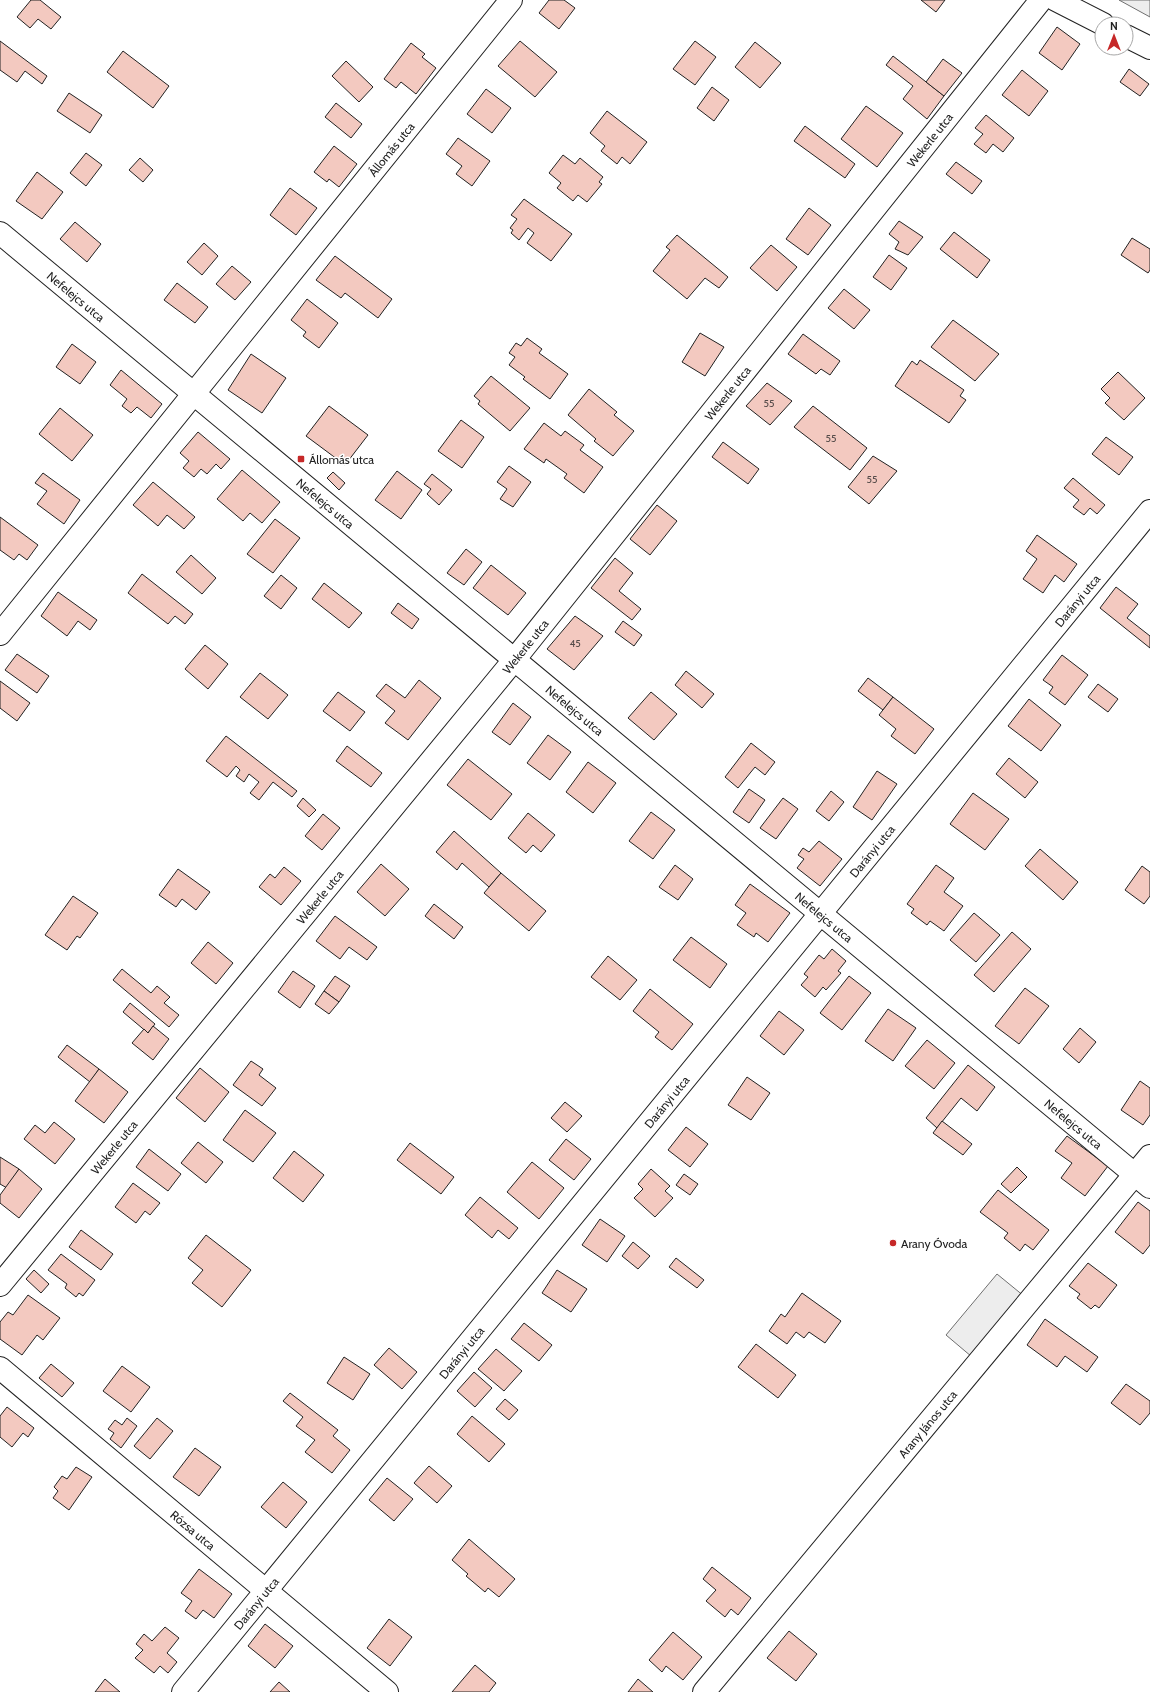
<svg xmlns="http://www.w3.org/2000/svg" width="1150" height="1692" font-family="Cabin,sans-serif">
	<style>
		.green { fill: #eee; stroke: #6f6f6f }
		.parking { fill: #ededed; stroke: #6f6f6f }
		.building { fill: #f3c9c0; stroke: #222 }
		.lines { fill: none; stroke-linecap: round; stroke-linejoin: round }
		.minor-casing { stroke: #222; stroke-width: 24 }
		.minor { stroke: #fff; stroke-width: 22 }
		.poi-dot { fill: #c62828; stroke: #fff; stroke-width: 1.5 }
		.labels { text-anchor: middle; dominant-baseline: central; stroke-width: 3; stroke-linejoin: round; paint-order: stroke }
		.number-label { font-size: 10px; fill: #564c4a }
		.street-label { font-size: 12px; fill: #222; stroke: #fff }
		.poi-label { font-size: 12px; fill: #222; stroke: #fff; text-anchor: start }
	</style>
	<rect width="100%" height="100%" fill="#fff"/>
	<path class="green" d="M1119 0H1150V17Z"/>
	<path class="parking" d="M997 1274 1030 1301 978 1362 946 1335Z"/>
	<g class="building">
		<path d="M31 0H40L61 17 51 29 38 19 30 28 17 17Z"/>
		<path d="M549 0H564L575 8 559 29 539 13Z"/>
		<path d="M921 0H945L936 12Z"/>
		<path d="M1057 27 1080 44 1062 70 1039 53Z"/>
		<path d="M0 41 47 76 42 84 25 71 17 82 0 70Z"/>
		<path d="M520 41 557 72 535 97 498 66Z"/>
		<path d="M695 41 716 57 695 85 673 69Z"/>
		<path d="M755 42 781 63 760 88 735 67Z"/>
		<path d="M411 43 425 54 422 57 436 68 416 94 401 82 396 88 384 79Z"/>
		<path d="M123 51 169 86 153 108 107 72Z"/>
		<path d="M893 56 944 96 927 119 903 99 913 86 886 65Z"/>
		<path d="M943 59 962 73 944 96 926 82Z"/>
		<path d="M346 61 373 87 359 102 332 76Z"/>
		<path d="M1129 69 1149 84 1140 96 1120 82Z"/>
		<path d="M1022 70 1048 91 1029 116 1002 95Z"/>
		<path d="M712 87 729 100 714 121 697 108Z"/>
		<path d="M486 89 511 108 492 133 467 114Z"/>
		<path d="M69 93 102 115 90 133 57 111Z"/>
		<path d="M336 103 362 124 351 138 325 117Z"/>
		<path d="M866 106 903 133 877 167 841 139Z"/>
		<path d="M607 111 647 142 630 164 622 157 617 164 601 151 605 146 590 133Z"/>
		<path d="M986 115 1014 138 1003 152 993 144 986 153 974 144 983 134 975 128Z"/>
		<path d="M805 126 855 164 845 178 794 141Z"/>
		<path d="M458 138 490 161 472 186 456 174 462 166 446 154Z"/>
		<path d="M334 146 357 164 339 187 329 179 327 182 314 172Z"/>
		<path d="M86 153 102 165 86 186 70 173Z"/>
		<path d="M563 155 575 164 580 158 603 177 599 182 602 184 587 202 578 195 573 201 557 188 561 183 549 173Z"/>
		<path d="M140 158 153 170 143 182 129 170Z"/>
		<path d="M956 162 982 181 972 194 946 174Z"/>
		<path d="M37 172 63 192 42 219 16 201Z"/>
		<path d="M290 188 317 208 296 235 270 215Z"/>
		<path d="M524 199 572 234 551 261 527 243 534 233 528 228 519 240 511 233 513 230 510 228 517 219 511 215Z"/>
		<path d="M809 208 831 225 808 255 786 239Z"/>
		<path d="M899 221 923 237 908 255 895 249 899 242 889 234Z"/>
		<path d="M75 222 101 244 87 262 60 239Z"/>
		<path d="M954 232 990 260 977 278 940 249Z"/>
		<path d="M677 235 728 277 719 288 705 278 687 299 653 271 670 250 666 247Z"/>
		<path d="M1132 238 1150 249V270L1148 273 1121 255Z"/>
		<path d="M204 243 218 256 202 275 187 262Z"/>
		<path d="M771 245 797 267 777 291 750 268Z"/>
		<path d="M889 255 907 268 891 290 873 277Z"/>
		<path d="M335 256 392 299 378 318 345 293 341 298 316 280Z"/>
		<path d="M232 266 251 282 235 300 216 284Z"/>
		<path d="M177 283 208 307 195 323 164 300Z"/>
		<path d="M844 289 870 310 854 329 828 308Z"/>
		<path d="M307 299 338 323 319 348 303 336 306 332 291 320Z"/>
		<path d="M953 320 999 354 975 381 931 347Z"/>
		<path d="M700 333 724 347 705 376 682 362Z"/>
		<path d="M803 334 840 361 830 375 821 369 816 374 788 354Z"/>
		<path d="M527 338 542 349 539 353 568 374 550 399 523 379 525 377 509 365 515 357 509 353 516 343 521 346Z"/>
		<path d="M72 344 96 362 80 384 56 367Z"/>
		<path d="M251 354 286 378 262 413 228 390Z"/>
		<path d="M920 360 964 390 960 396 966 400 949 423 895 386 912 361 917 365Z"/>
		<path d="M121 370 162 404 151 418 137 407 131 413 122 406 127 399 110 385Z"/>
		<path d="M1118 372 1145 398 1124 420 1105 403 1110 398 1101 389Z"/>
		<path d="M491 376 530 408 510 431 478 404 480 401 474 396Z"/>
		<path d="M767 383 792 401 770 425 746 406Z"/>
		<path d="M589 389 617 412 614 415 634 431 613 456 594 441 596 439 568 415Z"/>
		<path d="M329 406 368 435 345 465 306 436Z"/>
		<path d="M813 406 867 448 850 470 794 427Z"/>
		<path d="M60 408 93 435 72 461 39 434Z"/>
		<path d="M461 420 484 437 462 468 438 451Z"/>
		<path d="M544 423 561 436 565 431 584 445 580 450 603 467 584 493 564 478 567 474 546 459 544 463 524 449Z"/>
		<path d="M198 432 230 459 221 469 216 464 207 474 201 469 194 477 183 468 189 461 180 453Z"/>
		<path d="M1106 437 1133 457 1119 475 1092 454Z"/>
		<path d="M723 442 759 469 748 484 712 457Z"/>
		<path d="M873 456 897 471 869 504 848 487Z"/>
		<path d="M509 466 531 482 513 507 500 499 507 489 497 482Z"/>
		<path d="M242 470 280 502 262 523 250 513 243 521 217 499Z"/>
		<path d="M397 471 422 490 401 519 375 500Z"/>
		<path d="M333 472 345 483 339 490 327 478Z"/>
		<path d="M43 473 80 500 64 524 37 504 47 491 35 483Z"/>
		<path d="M432 474 452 490 439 505 427 494 431 489 424 484Z"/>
		<path d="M1073 478 1105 505 1097 514 1090 508 1084 515 1073 507 1079 500 1064 488Z"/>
		<path d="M153 482 195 517 184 529 167 515 158 526 133 505Z"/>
		<path d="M657 505 677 521 650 555 630 539Z"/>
		<path d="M0 517 38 545 27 560 19 554 14 560 0 550Z"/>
		<path d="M275 519 300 538 273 573 247 554Z"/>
		<path d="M1037 535 1077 564 1064 582 1055 575 1043 593 1023 579 1037 559 1026 551Z"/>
		<path d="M466 549 482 562 464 585 447 573Z"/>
		<path d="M191 555 216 578 202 594 176 572Z"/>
		<path d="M615 558 633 573 619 591 641 609 632 620 591 588Z"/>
		<path d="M491 565 526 593 508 615 473 588Z"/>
		<path d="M142 574 193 614 185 624 175 616 168 624 128 593Z"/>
		<path d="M281 575 297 588 281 609 264 596Z"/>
		<path d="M324 583 362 613 349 628 312 599Z"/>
		<path d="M1116 587 1138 604 1127 618 1150 636V648L1100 608Z"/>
		<path d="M58 592 97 620 90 630 78 621 67 636 41 616Z"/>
		<path d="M398 603 419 619 412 629 391 613Z"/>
		<path d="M575 616 603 636 574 670 547 649Z"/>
		<path d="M623 621 642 635 634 646 615 632Z"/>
		<path d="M205 645 228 664 208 689 185 669Z"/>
		<path d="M17 654 49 676 37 693 5 670Z"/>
		<path d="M1062 655 1088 675 1065 705 1049 693 1053 687 1043 680Z"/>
		<path d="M686 671 714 694 702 708 675 685Z"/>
		<path d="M260 673 288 695 268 719 240 697Z"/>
		<path d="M868 678 893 697 883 710 858 691Z"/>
		<path d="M419 680 441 698 408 740 385 723 395 711 376 696 386 684 405 698Z"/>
		<path d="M0 681 30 703 17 721 0 708Z"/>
		<path d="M1098 684 1118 699 1108 712 1088 697Z"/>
		<path d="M338 692 365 712 350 731 323 711Z"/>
		<path d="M651 692 677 714 654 740 628 718Z"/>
		<path d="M893 697 934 729 915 754 891 736 896 729 879 715Z"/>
		<path d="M1029 699 1061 725 1041 751 1008 726Z"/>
		<path d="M513 703 531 717 510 745 492 732Z"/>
		<path d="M548 735 571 752 550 780 527 763Z"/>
		<path d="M226 736 297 791 292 797 273 782 259 800 250 793 259 782 249 774 244 782 236 776 240 770 236 766 227 777 206 761Z"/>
		<path d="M751 743 775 762 765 775 755 767 738 788 725 777Z"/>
		<path d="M347 746 382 773 371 787 336 761Z"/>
		<path d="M1009 758 1038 782 1025 798 996 774Z"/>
		<path d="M468 759 512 794 491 820 447 785Z"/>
		<path d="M588 762 616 783 593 813 566 792Z"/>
		<path d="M877 771 897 784 872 820 853 807Z"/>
		<path d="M749 789 765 800 749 823 733 812Z"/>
		<path d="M831 791 844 802 829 821 816 811Z"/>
		<path d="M973 793 1009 819 985 850 950 824Z"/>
		<path d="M303 798 316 810 309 817 297 806Z"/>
		<path d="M783 798 798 809 776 839 760 828Z"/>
		<path d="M651 812 675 830 653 859 629 841Z"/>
		<path d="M528 813 555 835 541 852 533 845 526 853 508 838Z"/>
		<path d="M323 814 340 828 322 850 305 836Z"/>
		<path d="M454 831 501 873 489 887 462 863 457 870 436 852Z"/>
		<path d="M819 841 842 859 820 886 797 868 804 859 798 855 803 848 809 852Z"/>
		<path d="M1040 849 1078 882 1063 900 1025 866Z"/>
		<path d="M381 864 409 889 385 916 357 892Z"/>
		<path d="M675 865 693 879 678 900 659 887Z"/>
		<path d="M936 865 954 878 944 892 963 906 944 931 930 921 927 925 911 913 914 909 907 904Z"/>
		<path d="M1142 866 1150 872V896L1144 904 1125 890Z"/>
		<path d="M284 867 301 881 281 905 259 887 270 874 275 878Z"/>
		<path d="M178 869 210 892 196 910 182 899 176 907 159 895Z"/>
		<path d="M501 873 546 911 529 931 484 893Z"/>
		<path d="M750 884 790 913 768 942 756 933 754 937 737 925 746 913 735 905Z"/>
		<path d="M73 896 98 913 80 938 77 936 67 950 45 935Z"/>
		<path d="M434 904 463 927 454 939 425 916Z"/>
		<path d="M974 913 1000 935 976 962 950 940Z"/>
		<path d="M335 916 377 947 367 960 349 947 340 959 316 941Z"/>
		<path d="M1012 932 1031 949 994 992 974 975Z"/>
		<path d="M691 937 727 964 710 988 673 960Z"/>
		<path d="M208 942 233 963 216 984 191 963Z"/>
		<path d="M832 949 846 961 838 971 841 973 826 990 823 987 815 997 801 985 808 977 804 974 819 955 824 959Z"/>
		<path d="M608 956 637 980 620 1000 591 977Z"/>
		<path d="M122 969 151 993 157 986 170 997 164 1003 179 1015 169 1027 113 980Z"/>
		<path d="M293 971 315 986 300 1008 278 992Z"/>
		<path d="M335 976 350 986 339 1002 324 991Z"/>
		<path d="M849 976 871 993 842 1030 820 1013Z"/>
		<path d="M1025 988 1049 1006 1019 1044 995 1026Z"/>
		<path d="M650 989 693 1024 672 1050 655 1037 659 1032 633 1011Z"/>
		<path d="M324 991 339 1002 329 1014 315 1004Z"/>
		<path d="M130 1003 155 1024 148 1033 123 1012Z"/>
		<path d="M888 1009 916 1028 893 1061 865 1041Z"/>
		<path d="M779 1011 804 1030 784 1055 760 1036Z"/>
		<path d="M153 1026 169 1039 153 1060 132 1043 144 1029 148 1033Z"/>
		<path d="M1080 1028 1096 1042 1079 1063 1063 1049Z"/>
		<path d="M927 1040 955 1063 934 1089 905 1066Z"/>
		<path d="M67 1045 99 1069 90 1082 58 1057Z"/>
		<path d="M251 1061 263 1069 259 1075 276 1088 262 1106 233 1085Z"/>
		<path d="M968 1065 995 1087 977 1111 961 1098 937 1128 926 1118Z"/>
		<path d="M200 1068 229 1092 205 1122 176 1098Z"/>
		<path d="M99 1069 128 1092 104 1123 75 1101Z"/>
		<path d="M747 1077 770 1093 751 1120 728 1105Z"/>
		<path d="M1140 1081 1150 1088V1115L1143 1125 1121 1110Z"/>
		<path d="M565 1102 582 1116 567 1132 551 1118Z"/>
		<path d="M245 1110 276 1133 253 1162 223 1140Z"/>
		<path d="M942 1121 972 1144 963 1155 933 1133Z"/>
		<path d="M54 1122 75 1139 55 1164 24 1139 35 1125 45 1133Z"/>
		<path d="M686 1127 708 1144 690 1167 668 1150Z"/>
		<path d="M1067 1136 1108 1166 1085 1196 1061 1178 1072 1163 1055 1151Z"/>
		<path d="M566 1139 591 1159 574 1180 549 1160Z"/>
		<path d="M198 1142 223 1162 206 1183 181 1163Z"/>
		<path d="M410 1143 454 1177 441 1194 397 1160Z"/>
		<path d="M149 1149 181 1174 168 1191 136 1167Z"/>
		<path d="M294 1151 324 1175 303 1202 273 1178Z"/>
		<path d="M0 1157 19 1169 7 1188 0 1184Z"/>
		<path d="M532 1162 564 1188 539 1219 507 1192Z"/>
		<path d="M1017 1167 1027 1177 1011 1193 1001 1184Z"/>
		<path d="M19 1169 42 1189 19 1218 0 1203V1195Z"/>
		<path d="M651 1169 670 1186 665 1191 673 1198 655 1217 634 1198 643 1189 638 1184Z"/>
		<path d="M684 1174 698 1184 690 1195 676 1185Z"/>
		<path d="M133 1183 160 1203 150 1215 145 1211 136 1223 115 1207Z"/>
		<path d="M998 1190 1049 1230 1033 1250 1025 1244 1020 1251 1004 1238 1008 1233 980 1212Z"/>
		<path d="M480 1197 518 1228 509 1239 498 1230 492 1238 465 1215Z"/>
		<path d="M1138 1202 1150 1211V1245L1143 1254 1115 1232Z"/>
		<path d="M600 1219 625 1236 607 1262 582 1245Z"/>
		<path d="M81 1230 113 1254 101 1270 69 1247Z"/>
		<path d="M206 1235 251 1270 222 1307 192 1283 203 1270 188 1258Z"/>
		<path d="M633 1242 650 1256 638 1269 622 1256Z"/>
		<path d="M61 1254 95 1280 83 1296 79 1293 76 1297 65 1288 67 1284 48 1270Z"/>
		<path d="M676 1258 704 1280 697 1288 669 1267Z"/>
		<path d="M1088 1263 1117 1285 1099 1308 1095 1305 1091 1309 1077 1298 1080 1294 1069 1286Z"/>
		<path d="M34 1270 49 1284 41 1293 26 1279Z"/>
		<path d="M557 1270 587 1289 571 1312 542 1293Z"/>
		<path d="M802 1293 841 1321 825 1343 809 1332 804 1338 796 1332 787 1344 769 1331 781 1314 785 1317Z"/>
		<path d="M28 1295 60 1318 43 1340 37 1335 22 1355 0 1339V1322L8 1312 13 1315Z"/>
		<path d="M1045 1319 1098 1357 1087 1372 1065 1356 1057 1367 1027 1345Z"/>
		<path d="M524 1323 552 1345 539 1361 511 1339Z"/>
		<path d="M756 1344 796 1375 778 1398 738 1367Z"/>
		<path d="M389 1348 417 1372 402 1389 374 1365Z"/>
		<path d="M496 1349 522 1371 504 1391 478 1369Z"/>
		<path d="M344 1357 370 1374 353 1400 327 1383Z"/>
		<path d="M51 1364 74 1383 62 1397 39 1378Z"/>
		<path d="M122 1366 150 1387 131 1412 103 1391Z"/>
		<path d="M474 1372 492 1388 475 1407 457 1391Z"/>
		<path d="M1126 1384 1150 1401V1413L1140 1425 1111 1403Z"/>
		<path d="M290 1393 338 1430 333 1436 350 1450 332 1473 305 1452 315 1440 296 1426 303 1417 283 1401Z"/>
		<path d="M505 1399 518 1410 509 1420 496 1409Z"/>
		<path d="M7 1407 34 1428 28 1437 23 1433 12 1447 0 1437V1416Z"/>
		<path d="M472 1416 505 1444 489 1462 457 1434Z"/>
		<path d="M127 1418 137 1426 121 1448 110 1439 114 1433 108 1429 115 1420 122 1425Z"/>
		<path d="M157 1418 173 1431 150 1459 134 1446Z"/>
		<path d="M195 1448 221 1467 199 1496 173 1477Z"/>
		<path d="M429 1466 452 1486 437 1503 414 1483Z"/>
		<path d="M76 1467 92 1477 69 1510 53 1498 58 1491 54 1487 62 1476 67 1479Z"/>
		<path d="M387 1478 413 1499 394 1521 369 1500Z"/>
		<path d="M283 1482 307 1502 286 1528 261 1507Z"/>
		<path d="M469 1539 515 1579 499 1597 488 1588 485 1592 466 1576 468 1574 452 1560Z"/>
		<path d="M712 1567 751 1598 738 1615 731 1609 725 1617 706 1601 716 1590 703 1579Z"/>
		<path d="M199 1569 232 1594 214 1618 203 1610 196 1619 185 1611 192 1601 181 1593Z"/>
		<path d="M389 1619 412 1637 390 1666 367 1648Z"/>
		<path d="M265 1624 293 1646 275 1668 248 1646Z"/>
		<path d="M165 1627 179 1638 167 1653 177 1662 168 1673 160 1666 154 1673 135 1658 143 1650 136 1644 144 1634 152 1641Z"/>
		<path d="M789 1631 817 1654 796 1681 767 1658Z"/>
		<path d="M673 1632 702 1657 683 1680 666 1666 662 1672 649 1660Z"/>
		<path d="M475 1665 496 1683 489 1692H452Z"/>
		<path d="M105 1679 120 1692H95Z"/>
		<path d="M638 1679 653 1692H628Z"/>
		<path d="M279 1682 290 1692H270Z"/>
	</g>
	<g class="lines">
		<defs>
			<g id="minor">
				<path d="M1056 0 1103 24"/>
				<path d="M1126 36 1150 48"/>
				<path id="s1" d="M0 233 1150 1187"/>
				<path id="s2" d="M0 634 511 0"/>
				<path id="s3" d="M0 1285 514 660 1041 0"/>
				<path id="s4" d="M0 1368 387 1692"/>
				<path id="s5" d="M183 1692 1150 511"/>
				<path id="s6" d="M704 1692 1150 1156"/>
			</g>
		</defs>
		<use href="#minor" class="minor-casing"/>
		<use href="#minor" class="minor"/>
	</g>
	<g class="poi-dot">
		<rect x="297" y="455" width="8" height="8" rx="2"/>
		<circle cx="893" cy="1243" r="4"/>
	</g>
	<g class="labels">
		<g class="number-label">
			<text x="769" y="403">55</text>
			<text x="831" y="438">55</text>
			<text x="872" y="479">55</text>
			<text x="575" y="643">45</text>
		</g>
		<g class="street-label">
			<text stroke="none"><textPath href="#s3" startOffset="1475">Wekerle utca</textPath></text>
			<text stroke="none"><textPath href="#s2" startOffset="623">Állomás utca</textPath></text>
			<text stroke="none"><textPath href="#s1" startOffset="99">Nefelejcs utca</textPath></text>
			<text stroke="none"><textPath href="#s3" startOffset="1151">Wekerle utca</textPath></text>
			<text stroke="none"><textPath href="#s1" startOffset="423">Nefelejcs utca</textPath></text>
			<text stroke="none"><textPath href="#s5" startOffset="1411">Darányi utca</textPath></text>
			<text stroke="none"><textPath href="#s3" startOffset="827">Wekerle utca</textPath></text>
			<text stroke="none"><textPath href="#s1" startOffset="747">Nefelejcs utca</textPath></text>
			<text stroke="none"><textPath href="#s5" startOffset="1087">Darányi utca</textPath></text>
			<text stroke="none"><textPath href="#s3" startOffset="503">Wekerle utca</textPath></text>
			<text stroke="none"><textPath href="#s1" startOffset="1071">Nefelejcs utca</textPath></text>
			<text stroke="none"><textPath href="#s5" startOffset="763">Darányi utca</textPath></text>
			<text stroke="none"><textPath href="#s1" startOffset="1395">Nefelejcs utca</textPath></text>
			<text stroke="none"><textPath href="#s3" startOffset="179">Wekerle utca</textPath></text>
			<text stroke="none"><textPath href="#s5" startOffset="439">Darányi utca</textPath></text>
			<text stroke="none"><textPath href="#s6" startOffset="349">Arany János utca</textPath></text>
			<text stroke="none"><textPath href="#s4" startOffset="252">Rózsa utca</textPath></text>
			<text stroke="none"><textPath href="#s5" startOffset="115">Darányi utca</textPath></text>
		</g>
		<g class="poi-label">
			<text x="309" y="459">Állomás utca</text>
			<text x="901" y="1243">Arany Óvoda</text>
		</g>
	</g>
	<g transform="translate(1114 36)"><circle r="19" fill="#ffffff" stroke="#a7a7a7"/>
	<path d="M0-3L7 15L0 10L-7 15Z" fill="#c62828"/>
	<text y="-6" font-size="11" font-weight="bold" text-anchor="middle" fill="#222222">N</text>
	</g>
</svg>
